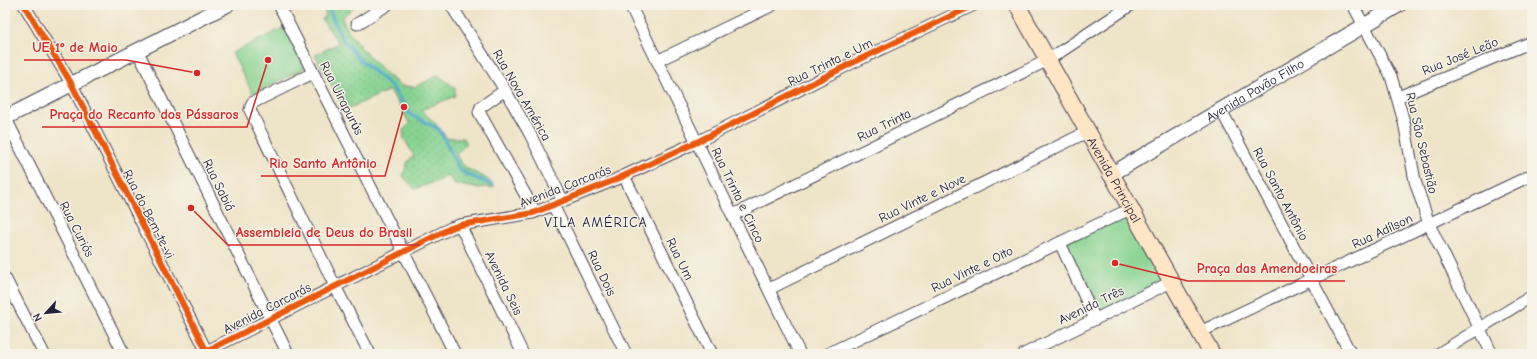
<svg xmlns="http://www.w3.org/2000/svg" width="1537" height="359" font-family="'Comic Neue',sans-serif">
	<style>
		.grass { fill: url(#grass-dots); stroke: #547a66 }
		.green { fill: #87d391; stroke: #547a66 }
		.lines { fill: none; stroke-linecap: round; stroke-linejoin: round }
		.stream { stroke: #50a8cd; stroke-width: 3.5 }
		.minor-casing { stroke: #413f50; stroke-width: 13 }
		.tertiary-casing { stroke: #413f50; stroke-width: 16 }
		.secondary-casing { stroke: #413f50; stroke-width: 18 }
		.minor { stroke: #fff; stroke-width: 11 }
		.tertiary { stroke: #fff; stroke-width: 14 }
		.secondary { stroke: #fee5c5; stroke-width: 16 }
		.cycleway-casing { stroke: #f7f3e8; stroke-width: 8 }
		.cycleway { stroke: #e8590c; stroke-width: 6 }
		.labels { text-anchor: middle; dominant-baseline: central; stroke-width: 3; stroke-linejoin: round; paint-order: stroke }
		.street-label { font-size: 13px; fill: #22223b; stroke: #f7f3e8 }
		.neighbourhood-label { font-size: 14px; letter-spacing: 1px; fill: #22223b; stroke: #f7f3e8 }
		.leader { fill: none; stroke: #d62828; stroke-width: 1.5 }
		.callout-dot { fill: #d62828; stroke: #f7f3e8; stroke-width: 1.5 }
		.callout-label { font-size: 14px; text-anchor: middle; font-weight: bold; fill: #d62828; stroke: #f7f3e8; stroke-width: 3; stroke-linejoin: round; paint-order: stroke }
	</style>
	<defs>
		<pattern id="grass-dots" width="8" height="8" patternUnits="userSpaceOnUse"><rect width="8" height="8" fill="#87d391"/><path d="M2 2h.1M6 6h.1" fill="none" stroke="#74b57e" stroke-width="1.8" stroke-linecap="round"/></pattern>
	</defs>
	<rect width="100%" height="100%" fill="#f7f3e8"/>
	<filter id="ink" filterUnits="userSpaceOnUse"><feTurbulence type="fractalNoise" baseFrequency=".025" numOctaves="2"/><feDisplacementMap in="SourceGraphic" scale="8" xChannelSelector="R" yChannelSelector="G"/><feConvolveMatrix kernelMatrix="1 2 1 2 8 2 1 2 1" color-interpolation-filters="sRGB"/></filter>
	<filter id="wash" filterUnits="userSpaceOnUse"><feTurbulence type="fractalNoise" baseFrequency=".012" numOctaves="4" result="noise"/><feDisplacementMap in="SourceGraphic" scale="16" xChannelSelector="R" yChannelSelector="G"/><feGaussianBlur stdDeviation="0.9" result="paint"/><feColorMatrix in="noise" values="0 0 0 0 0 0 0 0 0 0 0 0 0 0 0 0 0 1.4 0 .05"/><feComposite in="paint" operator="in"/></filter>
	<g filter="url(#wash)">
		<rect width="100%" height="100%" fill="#eee4c7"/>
		<path class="grass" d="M322 5H356L342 18 348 31 362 49 383 71 401 86 415 87 438 75 455 88V96L421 110 434 122 447 138H463L467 143 456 154C466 177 486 171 494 187L476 188 454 184 448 175 435 182 415 189 403 176 408 161 414 156 404 138 403 130 410 124 390 90 345 110 315 55 339 43 322 20 326 15Z"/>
		<g class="green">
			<path d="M285 27 305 68 253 94 232 53Z"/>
			<path d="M1130 210 1170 281 1096 317 1061 244Z"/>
		</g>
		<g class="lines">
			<path class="stream" d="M327 5 342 39 360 60 392 87 411 115 439 129 459 169 468 175 493 185"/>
		</g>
	</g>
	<g filter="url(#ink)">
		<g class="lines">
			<defs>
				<g id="minor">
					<path d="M24 5 71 83 208 354"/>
					<path d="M279 5 455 354"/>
					<path d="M451 5 505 90 530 134 563 201"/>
					<path d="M630 5 800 354"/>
					<path d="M1353 5 1391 76 1404 122 1415 181 1429 224 1492 354"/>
					<path d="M357 24 387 5"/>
					<path d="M137 50 288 354"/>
					<path d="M657 61 773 5"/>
					<path d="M313 73 252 103 250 110 335 286 370 354"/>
					<path d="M505 90 481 107 479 112 535 212"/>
					<path d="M1398 97 1532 42"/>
					<path d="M1221 110 1351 354"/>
					<path d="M5 117 124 354"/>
					<path d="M624 176 712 354"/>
					<path d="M553 205 626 354"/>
					<path d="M733 215 1048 60 1131 5"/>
					<path d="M460 225 523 354"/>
					<path d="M1060 243 1095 319"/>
					<path d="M5 278 44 354"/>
					<path d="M769 289 1087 132"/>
					<path d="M1200 332 1532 175"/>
					<path d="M201 354 451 228 460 225 533 213 615 180 697 142 850 64 974 5"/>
					<path d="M827 354 1130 209"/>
					<path d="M1024 354 1171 282"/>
					<path d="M1438 354 1532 296"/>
				</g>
				<g id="tertiary">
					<path d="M5 118 227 5"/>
					<path id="s1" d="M1110 175 1399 5"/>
				</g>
				<g id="secondary">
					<path id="s2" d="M1017 5 1212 354"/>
				</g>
			</defs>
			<use href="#minor" class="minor-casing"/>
			<use href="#tertiary" class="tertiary-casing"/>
			<use href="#secondary" class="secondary-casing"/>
			<use href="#minor" class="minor"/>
			<use href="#tertiary" class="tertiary"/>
			<use href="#secondary" class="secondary"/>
			<defs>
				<g id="cycleway">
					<path d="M24 5 71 83 208 354"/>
					<path d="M201 354 451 228 460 225 533 213 615 180 697 142 850 64 974 5"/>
				</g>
			</defs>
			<use href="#cycleway" class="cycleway-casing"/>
			<use href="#cycleway" class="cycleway"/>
		</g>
	</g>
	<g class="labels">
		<g class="street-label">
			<text transform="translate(1460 56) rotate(-22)">Rua José Leão</text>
			<text transform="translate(830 62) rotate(-26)">Rua Trinta e Um</text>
			<text stroke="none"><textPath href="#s1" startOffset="168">Avenida Pavão Filho</textPath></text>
			<text transform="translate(522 95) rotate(60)">Rua Nova América</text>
			<text transform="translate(342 98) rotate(63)">Rua Uirapurύs</text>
			<text transform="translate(884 125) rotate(-26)">Rua Trinta</text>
			<text transform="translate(1422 143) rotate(77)">Rua São Sebastião</text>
			<text stroke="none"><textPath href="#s2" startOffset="200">Avenida Principal</textPath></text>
			<text transform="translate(219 185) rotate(64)">Rua Sabiá</text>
			<text transform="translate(565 186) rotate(-21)">Avenida Carcarás</text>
			<text transform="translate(1281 194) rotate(62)">Rua Santo Antônio</text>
			<text transform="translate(738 195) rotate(64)">Rua Trinta e Cinco</text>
			<text transform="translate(922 198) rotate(-26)">Rua Vinte e Nove</text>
			<text transform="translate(149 214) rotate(63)">Rua do Bem-te-vi</text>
			<text transform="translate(77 229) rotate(63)">Rua Curiós</text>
			<text transform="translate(1382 231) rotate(-25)">Rua Adílson</text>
			<text transform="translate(680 259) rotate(64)">Rua Um</text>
			<text transform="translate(972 269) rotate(-26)">Rua Vinte e Oito</text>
			<text transform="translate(602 273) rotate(64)">Rua Dois</text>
			<text transform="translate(504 283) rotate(64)">Avenida Seis</text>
			<text transform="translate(1091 305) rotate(-26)">Avenida Três</text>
			<text transform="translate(267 308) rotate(-27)">Avenida Carcarás</text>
		</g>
		<g class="neighbourhood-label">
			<text x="596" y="222">VILA AMÉRICA</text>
		</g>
	</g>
	<path class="leader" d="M197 73L126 60H24M268 60L247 127H42M404 107L385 176H261M191 208L228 245H420M1115 263L1188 281H1345"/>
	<g class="callout-dot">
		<circle cx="197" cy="73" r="4"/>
		<circle cx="268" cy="60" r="4"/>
		<circle cx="404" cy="107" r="4"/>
		<circle cx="191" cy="208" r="4"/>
		<circle cx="1115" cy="263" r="4"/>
	</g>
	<g class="callout-label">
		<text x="75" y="52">UE 1º de Maio</text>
		<text x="144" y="119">Praça do Recanto dos Pássaros</text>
		<text x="323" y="168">Rio Santo Antônio</text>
		<text x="324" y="237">Assembleia de Deus do Brasil</text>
		<text x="1267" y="273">Praça das Amendoeiras</text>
	</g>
	<rect width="1537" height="359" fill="none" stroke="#f7f3e8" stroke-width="20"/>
	<g transform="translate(46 313) rotate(243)" stroke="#f7f3e8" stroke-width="3" paint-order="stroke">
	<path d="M0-3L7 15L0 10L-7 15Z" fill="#22223b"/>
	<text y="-6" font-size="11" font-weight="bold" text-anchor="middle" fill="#22223b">N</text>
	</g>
</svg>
